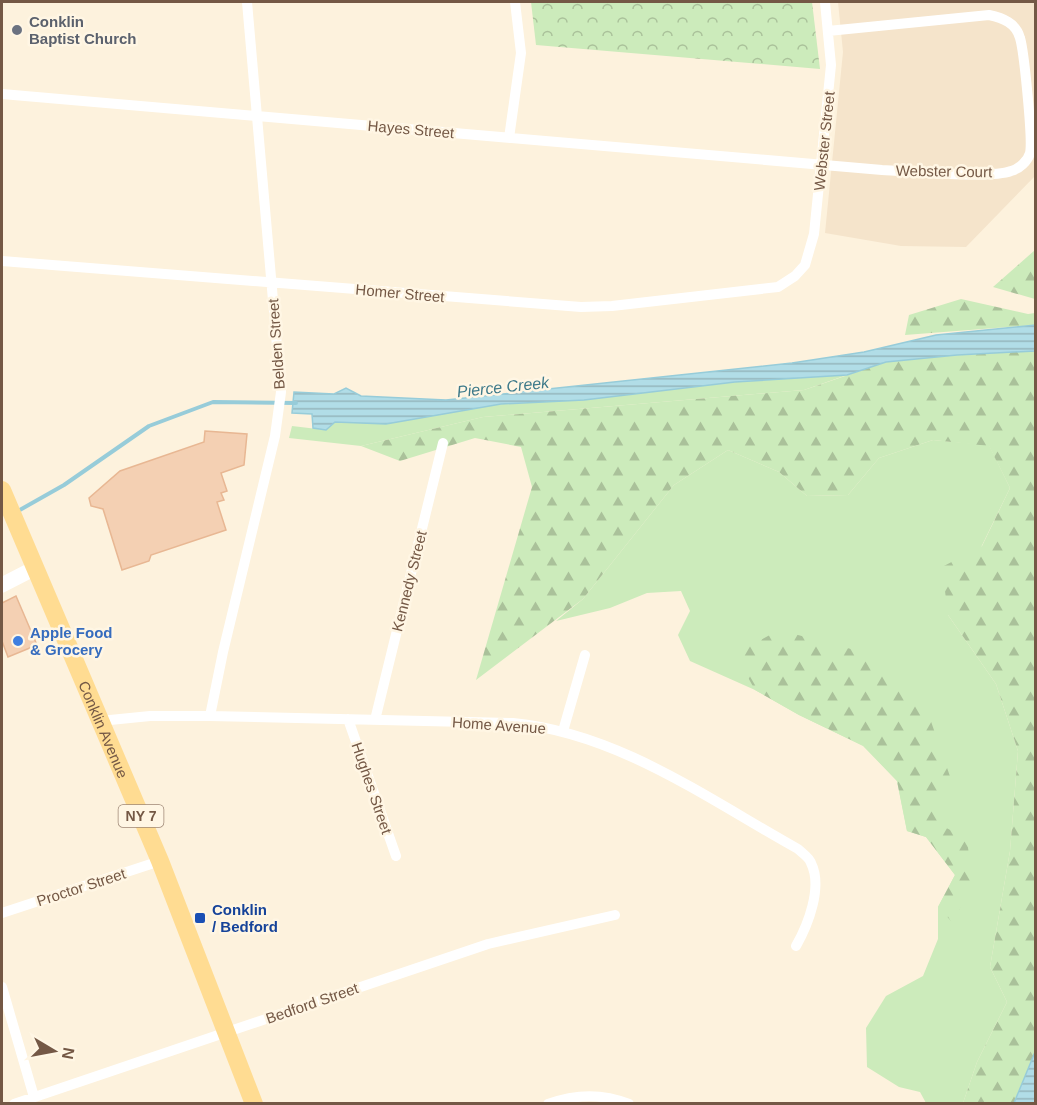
<svg xmlns="http://www.w3.org/2000/svg" width="1037" height="1105" viewBox="0 0 1037 1105" font-family="Arial,sans-serif">
	<style>
		.residential { fill: #f5e4cb }
		.green { fill: #ccebbb }
		.forest { fill: url(#forest-firs) }
		.park { fill: url(#park-crowns) }
		.water { fill: url(#water-rules); stroke: #97ccd9; stroke-width: 1.5 }
		.lines { fill: none; stroke-linecap: round; stroke-linejoin: round }
		.stream { stroke: #97ccd9; stroke-width: 4 }
		.building { fill: #f4d0b3; stroke: #e8b793; stroke-width: 1.5 }
		.street { stroke: #fff; stroke-width: 10 }
		.secondary { stroke: #fff; stroke-width: 15 }
		.primary { stroke: #ffdc92; stroke-width: 18 }
		.worship-dot { fill: #6b7280; stroke: #fff6e4; stroke-width: 2 }
		.shop-dot { fill: #3f7fe0; stroke: #fff6e4; stroke-width: 2 }
		.transit-dot { fill: #1a4fb4; stroke: #fff6e4; stroke-width: 2 }
		.labels { text-anchor: middle; dominant-baseline: central; stroke-width: 5; stroke-linejoin: round; paint-order: stroke }
		.shield { fill: #fff6e4; stroke: #9e8775; stroke-width: 1.5 }
		.shield-label { font-size: 14px; font-weight: bold; fill: #745845 }
		.worship-label { font-size: 15px; font-weight: bold; fill: #5b616d; stroke: #fff6e4; text-anchor: start }
		.street-label { font-size: 15px; fill: #745845; stroke: #fff6e4 }
		.shop-label { font-size: 15px; font-weight: bold; fill: #366cbe; stroke: #fff6e4; text-anchor: start }
		.transit-label { font-size: 15px; font-weight: bold; fill: #164399; stroke: #fff6e4; text-anchor: start }
		.water-label { font-size: 16px; font-style: italic; fill: #3d7989; stroke: #fff6e4 }
	</style>
	<defs>
		<pattern id="forest-firs" width="22" height="20" patternUnits="userSpaceOnUse" patternTransform="scale(1.5)"><rect width="22" height="20" fill="#ccebbb"/><path d="M5 1l3.5 6h-7zM16 11l3.5 6h-7z" fill="#aac19a"/></pattern>
		<pattern id="park-crowns" width="20" height="18" patternUnits="userSpaceOnUse" patternTransform="scale(1.5)"><rect width="20" height="18" fill="#ccebbb"/><path d="M2 6a3 3 0 1 1 6 0M12 15a3 3 0 1 1 6 0" fill="none" stroke="#aac19a"/></pattern>
		<pattern id="water-rules" width="6" height="5" patternUnits="userSpaceOnUse" patternTransform="scale(1.5)"><rect width="6" height="5" fill="#b1dde7"/><path d="M0 2.5h6" fill="none" stroke="#95b6bd"/></pattern>
	</defs>
	<rect width="100%" height="100%" fill="#fdf2dd"/>
	<path class="residential" d="M 838,2 L 1035,2 L 1035,176 L 966,247 L 901,246 L 825,233 L 843,52 Z"/>
	<path class="green" d="M 847,375 L 804,390 L 483,417 L 361,446 L 289,438 L 292,426 L 326,430 L 335,422 L 501,404 L 584,400 L 735,382 Z
		M 933,440 L 989,445 L 1010,488 L 948,615 L 996,684 L 1018,751 L 1010,851 L 990,967 L 1007,1002 L 977,1062 L 963,1103 L 926,1103 L 920,1092 L 899,1087 L 867,1067 L 866,1028 L 886,996 L 923,976 L 938,939 L 938,907 L 955,875 L 926,837 L 907,831 L 897,781 L 863,746 L 799,715 L 755,690 L 690,661 L 678,635 L 690,611 L 681,591 L 647,593 L 610,608 L 556,621 L 583,599 L 674,485 L 728,450 L 779,472 L 807,496 L 848,495 L 879,458 Z"/>
	<path class="forest" d="M 1035,250 L 1035,299 L 993,287 Z
		M 961,299 L 1028,314 L 1035,313 L 1035,325 L 905,335 L 909,315 Z
		M 1035,351 L 1036,1052 L 1014,1103 L 963,1103 L 977,1062 L 1007,1002 L 990,967 L 1010,851 L 1018,751 L 996,684 L 948,615 L 942,567 L 982,546 L 1010,488 L 989,446 L 933,440 L 879,458 L 848,495 L 807,496 L 779,472 L 728,450 L 674,485 L 583,599 L 476,680 L 532,487 L 521,447 L 475,438 L 400,461 L 361,446 L 483,417 L 804,390 L 886,362 L 957,355 Z
		M 779,630 L 851,649 L 897,674 L 926,707 L 954,788 L 934,807 L 938,824 L 967,838 L 972,883 L 953,923 L 938,907 L 955,875 L 926,837 L 907,831 L 897,781 L 864,746 L 799,715 L 755,690 L 735,654 Z"/>
	<path class="park" d="M 531,2 L 812,2 L 820,69 L 536,45 Z"/>
	<path class="water" d="M 1035,325 L 1035,351 L 957,355 L 886,362 L 847,375 L 735,382 L 584,400 L 501,404 L 386,424 L 335,422 L 326,430 L 313,428 L 312,414 L 292,413 L 294,392 L 334,394 L 346,388 L 361,396 L 446,400 L 792,363 L 864,352 L 936,335 Z
		M 1035,1052 L 1035,1103 L 1014,1103 Z"/>
	<g class="lines">
		<path class="stream" d="M 18,511 L 64,485 L 149,426 L 213,402 L 296,403"/>
	</g>
	<path class="building" d="M 205,431 L 247,434 L 244,465 L 221,473 L 227,491 L 221,493 L 224,500 L 217,502 L 226,530 L 151,555 L 149,561 L 122,570 L 103,509 L 91,506 L 89,498 L 120,471 L 204,442 Z
		M 16,596 L 37,645 L 8,657 L 2,641 L 2,603 Z"/>
	<g class="lines">
		<path class="street" d="M 2,94 L 882,170 C 909,171 990,179 1011,171 C 1019,169 1028,161 1030,153 C 1033,140 1024,51 1020,38 C 1016,23 1003,18 989,15 L 828,31
			M 509,138 L 521,53 L 515,2
			M 2,261 L 581,307 L 612,306 L 778,287 L 795,276 L 805,265 L 814,234 L 831,65 L 825,2
			M 210,716 L 223,652 L 275,436 L 281,392 L 247,2
			M 348,719 L 396,856
			M 375,720 L 443,443
			M 100,721 L 150,716 L 210,716 L 513,723 C 618,733 708,799 798,849 C 802,853 809,857 811,863 C 823,887 808,925 796,946
			M 563,731 L 585,655
			M 2,913 L 160,861
			M 2,987 L 34,1097
			M 14,1104 L 488,944 L 615,915
			M 548,1104 C 575,1094 602,1093 629,1104"/>
		<path class="secondary" d="M 2,585 L 35,568"/>
		<path class="primary" id="s1" d="M 2,490 L 160,861 L 254,1104"/>
	</g>
	<circle class="worship-dot" cx="17" cy="30" r="6"/>
	<circle class="shop-dot" cx="18" cy="641" r="6"/>
	<rect class="transit-dot" x="194" y="912" width="12" height="12" rx="3"/>
	<g class="labels">
		<rect class="shield" x="118.5" y="805" width="45" height="22" rx="4.5"/>
		<g class="shield-label">
			<text x="141" y="816">NY 7</text>
		</g>
		<g class="worship-label">
			<text x="29" y="21">Conklin<tspan x="29" dy="17">Baptist Church</tspan></text>
		</g>
		<g class="street-label">
			<text transform="translate(411 129) rotate(5)">Hayes Street</text>
			<text transform="translate(824 141) rotate(-84)">Webster Street</text>
			<text transform="translate(944 171) rotate(1)">Webster Court</text>
			<text transform="translate(400 293) rotate(5)">Homer Street</text>
			<text transform="translate(276 344) rotate(-94)">Belden Street</text>
			<text transform="translate(409 581) rotate(-76)">Kennedy Street</text>
			<text transform="translate(499 725) rotate(4)">Home Avenue</text>
			<text stroke="none"><textPath href="#s1" startOffset="260">Conklin Avenue</textPath></text>
			<text transform="translate(372 788) rotate(71)">Hughes Street</text>
			<text transform="translate(81 887) rotate(-18)">Proctor Street</text>
			<text transform="translate(312 1003) rotate(-19)">Bedford Street</text>
		</g>
		<g class="shop-label">
			<text x="30" y="632">Apple Food<tspan x="30" dy="17">&amp; Grocery</tspan></text>
		</g>
		<g class="transit-label">
			<text x="212" y="909">Conklin<tspan x="212" dy="17">/ Bedford</tspan></text>
		</g>
		<g class="water-label">
			<text transform="translate(503 387) rotate(-6)">Pierce Creek</text>
		</g>
	</g>
	<rect width="1037" height="1105" fill="none" stroke="#745845" stroke-width="6"/>
	<g transform="translate(54 1051) rotate(100)" stroke="#fff6e4" stroke-width="4.5" paint-order="stroke">
	<path d="M0-4.5L10 22L0 15L-10 22Z" fill="#745845"/>
	<text y="-9" font-size="16" font-weight="bold" text-anchor="middle" fill="#745845">N</text>
	</g>
</svg>
